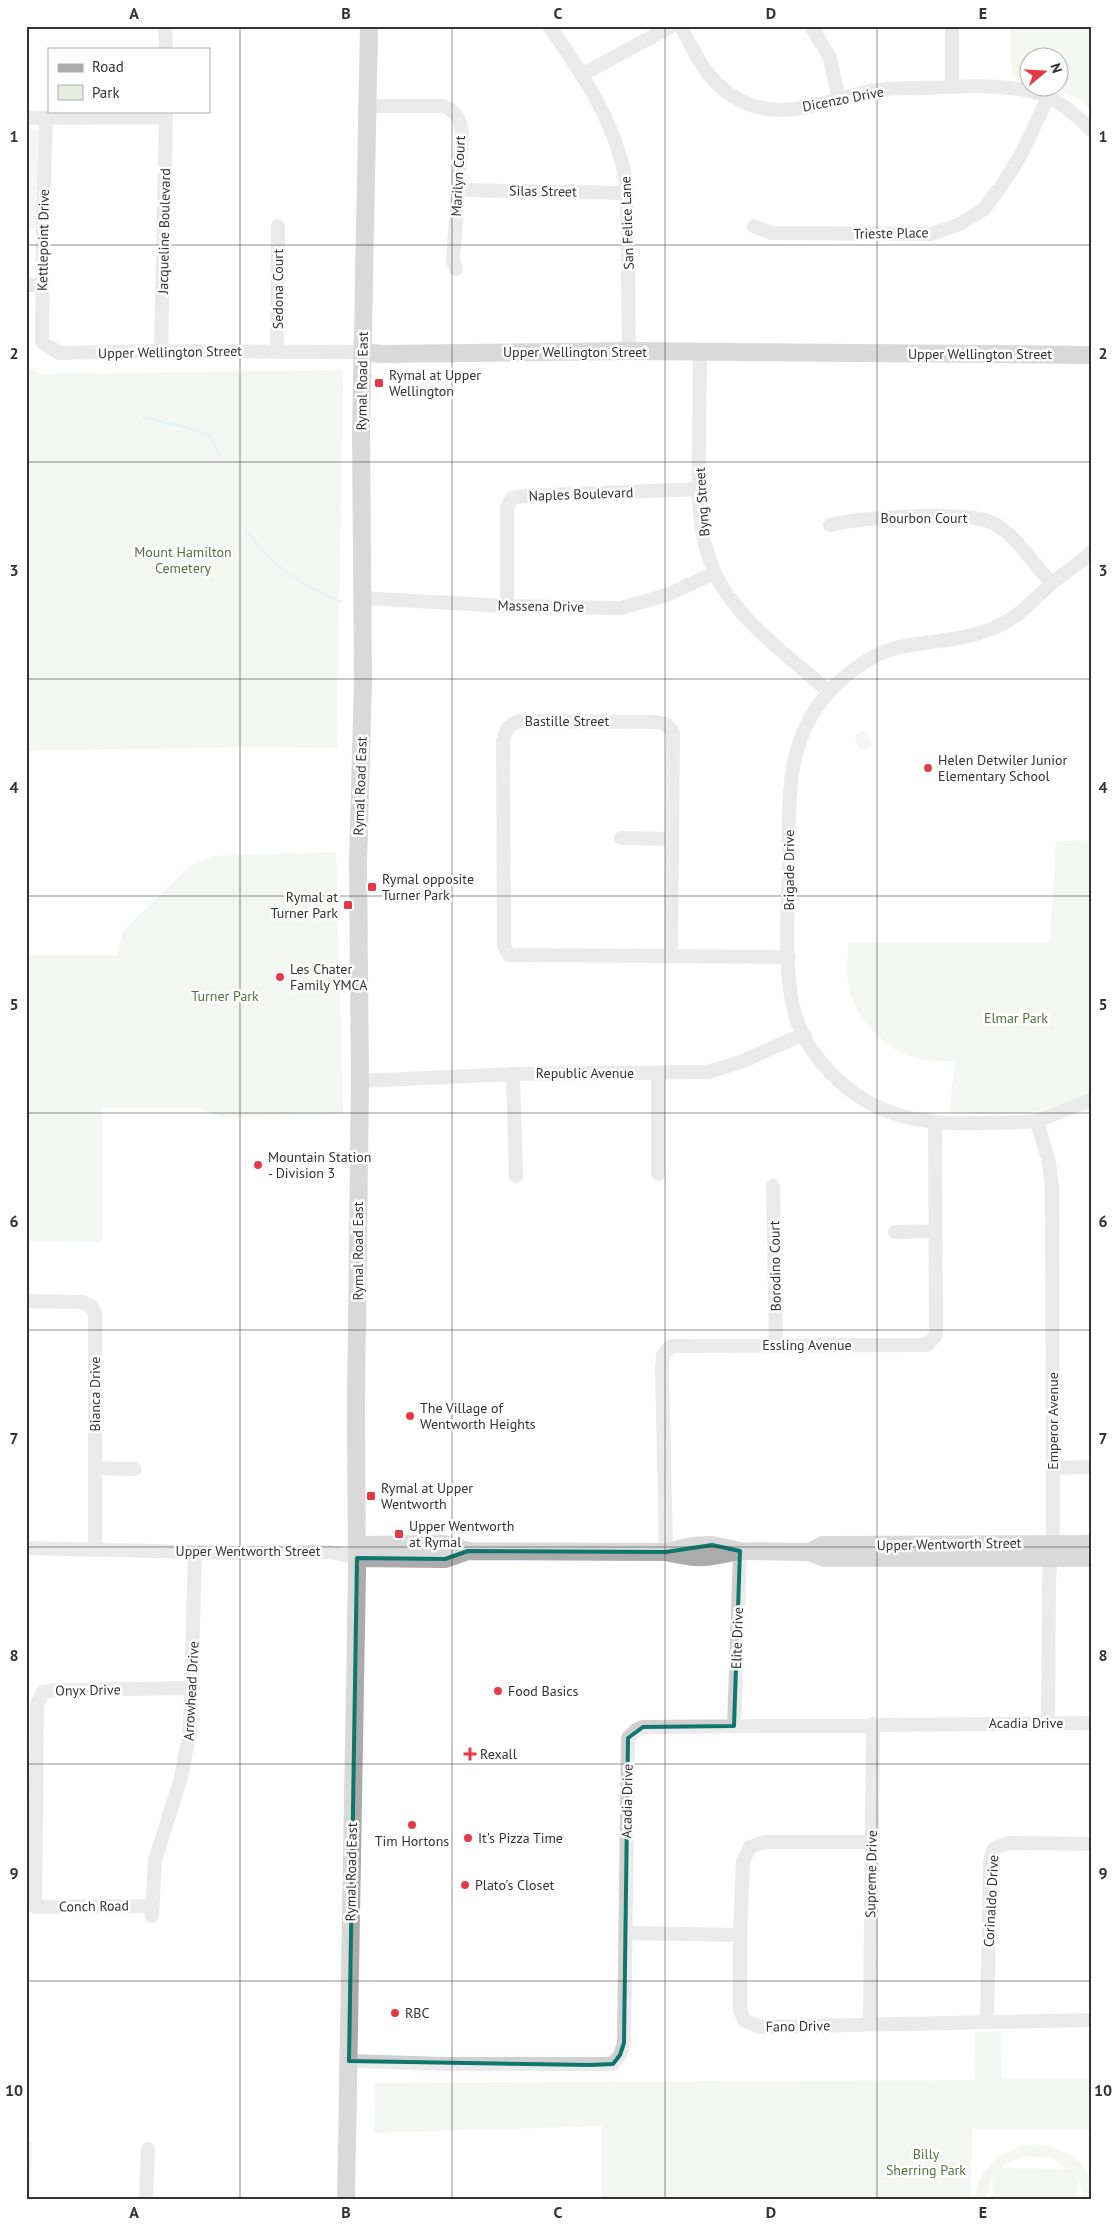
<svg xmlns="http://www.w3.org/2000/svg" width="1117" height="2226" viewBox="0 0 1117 2226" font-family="'PT Sans',sans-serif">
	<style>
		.green { fill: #e6ecdf; fill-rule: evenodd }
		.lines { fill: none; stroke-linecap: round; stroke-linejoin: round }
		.stream { stroke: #cfe2ee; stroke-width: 2.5 }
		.minor { stroke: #d0d0d0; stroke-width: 14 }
		.major { stroke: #ababab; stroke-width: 18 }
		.marked { fill: none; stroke: #0f766e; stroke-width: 4; stroke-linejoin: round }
		.grid { fill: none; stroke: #333; stroke-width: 1; stroke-opacity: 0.55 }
		.poi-dot { fill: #e63946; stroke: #fff; stroke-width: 2 }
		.labels { text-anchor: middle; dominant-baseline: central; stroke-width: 5; stroke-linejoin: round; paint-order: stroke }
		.street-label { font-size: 14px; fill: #333; stroke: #fff }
		.poi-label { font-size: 14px; fill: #333; stroke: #fff; text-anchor: start }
		.park-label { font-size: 14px; fill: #56703f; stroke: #fff }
		.neatline { fill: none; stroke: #333; stroke-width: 2 }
		.grid-label { font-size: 16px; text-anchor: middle; font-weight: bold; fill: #333 }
	</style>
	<rect width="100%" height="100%" fill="#fff"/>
	<path class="green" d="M 1010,26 L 1091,26 L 1091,110 L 1083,102 L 1057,88 L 1060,88 L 1060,58 L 1030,58 L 1029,79 L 1012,76 Z
		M 26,127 L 38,130 L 35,229 L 26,229 Z
		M 26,367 L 41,374 L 343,370 L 337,748 L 257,747 L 26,751 Z
		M 864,731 L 867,732 L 872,746 L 862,750 L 859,749 L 855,737 L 857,734 Z
		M 1091,840 L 1091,1092 C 1078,1097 1064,1104 1051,1108 C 1019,1118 982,1113 949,1112 L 955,1062 C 945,1061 934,1061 924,1060 C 888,1053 858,1024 849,989 C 846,975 848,957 848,942 L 1050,942 L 1056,841 Z
		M 336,852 L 343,1114 L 222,1117 L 200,1108 L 102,1108 L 102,1242 L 26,1241 L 26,955 L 118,955 L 122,932 L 190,866 L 213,856 Z
		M 974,2032 L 1001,2032 L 1002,2079 L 1091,2079 L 1091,2130 L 972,2129 L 971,2200 L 601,2200 L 602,2126 L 374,2133 L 375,2083 L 975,2080 Z
		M 26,2142 L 32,2142 L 31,2193 L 26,2193 Z
		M 1036,2144 C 1056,2146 1085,2157 1090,2180 C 1092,2186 1091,2193 1091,2200 L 1085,2200 L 1078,2179 L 1077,2195 L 1080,2195 L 1080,2200 L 991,2200 L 991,2194 L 993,2194 L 992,2178 L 985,2200 L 975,2200 C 976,2167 1006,2146 1036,2144 ZM 1028,2156 L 1051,2158 L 1069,2169 L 1001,2168 L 1008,2162 Z"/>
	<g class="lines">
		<path class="stream" d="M 143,417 L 190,428 L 210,436 L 221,457
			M 246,529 C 271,568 300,583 341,602"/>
		<path class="minor" d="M 165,26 L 166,49
			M 549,26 C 583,74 622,132 627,193 L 629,351
			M 681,26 C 696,57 710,86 742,101 C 784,123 833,98 876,90 C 892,88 908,88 925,88 C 960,86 1017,83 1049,97 C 1064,104 1079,118 1091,130
			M 811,26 L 830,58 L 839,99
			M 952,26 L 952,86
			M 581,75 L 672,26
			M 369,106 L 443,106 C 457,111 460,119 462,133 L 453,261 L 456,269
			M 26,118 L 166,117
			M 46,118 L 43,210 L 42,342 L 59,353 L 161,351 L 362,352
			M 458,190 L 627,193
			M 754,226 L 771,233 L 931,234 L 960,224 L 984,209 L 1004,182 L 1022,153 L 1048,97
			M 26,285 L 42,285
			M 161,351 L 166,111
			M 277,351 L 278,226
			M 700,353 C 700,384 699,414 699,445 C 698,498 696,554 730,598 C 756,634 796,662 829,692
			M 830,525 C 859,517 968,510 993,523 C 1018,536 1033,565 1052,583
			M 1091,552 C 1079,564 1064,573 1051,584 C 1033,600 1017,619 994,628 C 965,640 934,641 904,646 C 876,651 849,671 830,691 C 784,740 789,802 789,864 C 788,912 783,964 794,1011 C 800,1033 813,1054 828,1070 C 884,1131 948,1124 1024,1122 L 1037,1121 L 1091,1100
			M 362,598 L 507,606 L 621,608 L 667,595 L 714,573
			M 507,606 L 507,508 L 512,498 L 526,496 L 699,489
			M 621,838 L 672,839
			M 671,955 L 673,732 L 666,724 L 656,722 L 520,721 C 509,723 505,730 503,741 L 504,934 L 504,946 L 509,955 L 789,957
			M 513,1074 L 516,1176
			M 360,1081 L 513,1074 L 708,1072 L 741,1062 L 804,1034
			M 1037,1121 L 1049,1162 L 1052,1187 L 1053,1528 L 1049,1581 L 1048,1722
			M 658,1174 L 658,1073
			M 773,1186 L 776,1345
			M 895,1232 L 935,1231
			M 26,1301 L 83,1302 L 91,1306 L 95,1313 L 95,1549
			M 95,1468 L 135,1469
			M 1053,1468 L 1091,1467
			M 26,1548 L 239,1553 L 330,1552 L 357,1558
			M 666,1552 L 662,1367 L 663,1355 L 671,1346 L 927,1345 L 936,1335 L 935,1123
			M 734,1726 L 740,1551
			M 872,1842 L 764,1842 L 750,1847 L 743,1861 L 740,1935 L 740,2011 L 745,2021 L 760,2027 L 1091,2020
			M 153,1906 L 35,1907 L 37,1704 L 43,1692 L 55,1690 L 193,1688
			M 152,1916 L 155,1860 L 181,1778 L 190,1730 L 195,1552
			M 625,1933 L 740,1935
			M 987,2022 L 990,1862 L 994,1848 L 1008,1843 L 1091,1844
			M 870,2024 L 873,1724
			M 349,2061 L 445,2064 L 613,2064 L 620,2055 L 624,2043 L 628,1738 L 636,1730 L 643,1727 L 1091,1723
			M 146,2200 L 148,2149"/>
		<path class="major" d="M 362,352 L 382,354 L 629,351 L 1091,355
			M 357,1545 L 443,1544 L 468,1551 L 666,1552 C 696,1559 703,1559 734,1552
			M 666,1552 L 692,1546 L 712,1545 L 740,1551 L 809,1552 L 825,1558 L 1091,1558
			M 809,1552 L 823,1545 L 1091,1544
			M 357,1558 L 445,1559 L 468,1551
			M 346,2200 L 357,1572 L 356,1405 L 360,1081 L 358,863 L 363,682 L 361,432 L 369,26"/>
	</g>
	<path d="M0 0H1117V2226H0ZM 712,1545 L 740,1551 L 734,1726 L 643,1727 L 628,1738 L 624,2043 L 620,2055 L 613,2064 L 591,2065 L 349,2061 L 357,1558 L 445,1559 L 468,1551 L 666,1552 Z" fill="#fff" fill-opacity=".55" fill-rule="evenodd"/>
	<path class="marked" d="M 712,1545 L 740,1551 L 734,1726 L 643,1727 L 628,1738 L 624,2043 L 620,2055 L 613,2064 L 591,2065 L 349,2061 L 357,1558 L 445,1559 L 468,1551 L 666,1552 Z"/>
	<path class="grid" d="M 240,26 L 240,2200M 452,26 L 452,2200M 665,26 L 665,2200M 877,26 L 877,2200M 26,245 L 1091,245M 26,462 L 1091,462M 26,679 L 1091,679M 26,896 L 1091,896M 26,1113 L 1091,1113M 26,1330 L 1091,1330M 26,1547 L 1091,1547M 26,1764 L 1091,1764M 26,1981 L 1091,1981"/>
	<g class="poi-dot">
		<rect x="374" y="378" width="10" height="10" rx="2.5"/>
		<circle cx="928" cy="768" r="5"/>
		<rect x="367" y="882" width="10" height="10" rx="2.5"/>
		<rect x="343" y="900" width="10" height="10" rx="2.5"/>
		<circle cx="280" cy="977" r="5"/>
		<circle cx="258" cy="1165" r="5"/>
		<circle cx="410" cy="1416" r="5"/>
		<rect x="366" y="1491" width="10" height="10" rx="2.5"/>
		<rect x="394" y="1529" width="10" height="10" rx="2.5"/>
		<circle cx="498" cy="1691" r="5"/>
		<path d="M467.5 1746.5h5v5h5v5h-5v5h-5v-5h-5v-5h5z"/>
		<circle cx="412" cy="1825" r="5"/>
		<circle cx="468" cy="1838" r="5"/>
		<circle cx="465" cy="1885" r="5"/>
		<circle cx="395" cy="2013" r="5"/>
	</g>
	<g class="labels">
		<g class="street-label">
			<text transform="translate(843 99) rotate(-11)">Dicenzo Drive</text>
			<text transform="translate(458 176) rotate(-87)">Marilyn Court</text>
			<text transform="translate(543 191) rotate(1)">Silas Street</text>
			<text transform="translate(627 223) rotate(-92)">San Felice Lane</text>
			<text transform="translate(164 231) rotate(-89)">Jacqueline Boulevard</text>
			<text transform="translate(891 233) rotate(-1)">Trieste Place</text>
			<text transform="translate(43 240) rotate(-89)">Kettlepoint Drive</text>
			<text transform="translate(278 289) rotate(-90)">Sedona Court</text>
			<text transform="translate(170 352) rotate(-1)">Upper Wellington Street</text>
			<text x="575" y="352">Upper Wellington Street</text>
			<text x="980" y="354">Upper Wellington Street</text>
			<text transform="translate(362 381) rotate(-89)">Rymal Road East</text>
			<text transform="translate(581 494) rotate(-2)">Naples Boulevard</text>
			<text transform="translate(702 502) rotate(-94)">Byng Street</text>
			<text x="924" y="518">Bourbon Court</text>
			<text transform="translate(541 606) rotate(1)">Massena Drive</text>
			<text x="567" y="721">Bastille Street</text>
			<text transform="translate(360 786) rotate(-88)">Rymal Road East</text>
			<text transform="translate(789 870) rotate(-90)">Brigade Drive</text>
			<text x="585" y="1073">Republic Avenue</text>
			<text transform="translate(358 1251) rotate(-90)">Rymal Road East</text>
			<text transform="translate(775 1266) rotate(-91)">Borodino Court</text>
			<text x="807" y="1345">Essling Avenue</text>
			<text transform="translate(95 1394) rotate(-90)">Bianca Drive</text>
			<text transform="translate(1053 1421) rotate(-90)">Emperor Avenue</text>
			<text transform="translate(949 1544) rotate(-1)">Upper Wentworth Street</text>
			<text x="248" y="1551">Upper Wentworth Street</text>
			<text transform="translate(737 1638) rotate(-88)">Elite Drive</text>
			<text transform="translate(88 1690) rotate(-1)">Onyx Drive</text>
			<text transform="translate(191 1691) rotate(-87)">Arrowhead Drive</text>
			<text x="1026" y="1723">Acadia Drive</text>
			<text transform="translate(627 1801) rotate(-89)">Acadia Drive</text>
			<text transform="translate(351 1872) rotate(-89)">Rymal Road East</text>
			<text transform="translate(871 1874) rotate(-89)">Supreme Drive</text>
			<text transform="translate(991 1901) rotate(-87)">Corinaldo Drive</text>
			<text transform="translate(94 1906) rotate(-1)">Conch Road</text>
			<text transform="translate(798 2026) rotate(-1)">Fano Drive</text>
		</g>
		<g class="poi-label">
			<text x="389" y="375">Rymal at Upper<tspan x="389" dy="16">Wellington</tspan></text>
			<text x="938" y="760">Helen Detwiler Junior<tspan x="938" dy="16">Elementary School</tspan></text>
			<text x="382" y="879">Rymal opposite<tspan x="382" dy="16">Turner Park</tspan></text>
			<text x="338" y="897" text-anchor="end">Rymal at<tspan x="338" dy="16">Turner Park</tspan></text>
			<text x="290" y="969">Les Chater<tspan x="290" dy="16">Family YMCA</tspan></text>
			<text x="268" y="1157">Mountain Station<tspan x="268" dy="16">- Division 3</tspan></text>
			<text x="420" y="1408">The Village of<tspan x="420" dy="16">Wentworth Heights</tspan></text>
			<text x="381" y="1488">Rymal at Upper<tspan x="381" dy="16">Wentworth</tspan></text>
			<text x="409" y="1526">Upper Wentworth<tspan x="409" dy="16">at Rymal</tspan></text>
			<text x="508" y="1691">Food Basics</text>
			<text x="480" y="1754">Rexall</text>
			<text x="478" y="1838">It's Pizza Time</text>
			<text x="412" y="1841" text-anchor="middle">Tim Hortons</text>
			<text x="475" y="1885">Plato's Closet</text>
			<text x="405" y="2013">RBC</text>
		</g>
		<g class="park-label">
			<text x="183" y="552">Mount Hamilton<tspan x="183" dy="16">Cemetery</tspan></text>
			<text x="225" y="996">Turner Park</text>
			<text x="1016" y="1018">Elmar Park</text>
			<text x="926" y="2154">Billy<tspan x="926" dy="16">Sherring Park</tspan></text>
		</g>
	</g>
	<rect width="1117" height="2226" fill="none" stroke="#ffffff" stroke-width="55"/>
	<rect x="48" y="48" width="162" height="65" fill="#ffffff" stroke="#adadad"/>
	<rect x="58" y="64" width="25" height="8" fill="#ababab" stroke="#adadad"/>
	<text x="92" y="72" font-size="15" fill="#333333">Road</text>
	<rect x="58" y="85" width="25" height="15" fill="#e6ecdf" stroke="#adadad"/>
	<text x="92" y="98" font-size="15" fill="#333333">Park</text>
	<g transform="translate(1044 72) rotate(72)"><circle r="24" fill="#ffffff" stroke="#adadad"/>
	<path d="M0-4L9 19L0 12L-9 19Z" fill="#e63946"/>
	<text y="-8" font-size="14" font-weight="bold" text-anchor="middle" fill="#333333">N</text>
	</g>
	<rect x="28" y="28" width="1062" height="2170" class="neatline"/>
	<g class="grid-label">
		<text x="134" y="19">A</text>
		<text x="346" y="19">B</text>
		<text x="558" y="19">C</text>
		<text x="771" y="19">D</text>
		<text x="983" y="19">E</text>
		<text x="14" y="142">1</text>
		<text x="1103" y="142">1</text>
		<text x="14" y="359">2</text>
		<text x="1103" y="359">2</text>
		<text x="14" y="576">3</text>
		<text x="1103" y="576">3</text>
		<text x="14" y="793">4</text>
		<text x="1103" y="793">4</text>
		<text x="14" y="1010">5</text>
		<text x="1103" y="1010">5</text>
		<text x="14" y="1227">6</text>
		<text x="1103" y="1227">6</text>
		<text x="14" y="1444">7</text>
		<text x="1103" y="1444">7</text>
		<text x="14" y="1661">8</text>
		<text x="1103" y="1661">8</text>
		<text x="14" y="1879">9</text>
		<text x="1103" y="1879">9</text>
		<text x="14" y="2096">10</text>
		<text x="1103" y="2096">10</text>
		<text x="134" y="2218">A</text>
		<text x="346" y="2218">B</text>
		<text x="558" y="2218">C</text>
		<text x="771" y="2218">D</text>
		<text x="983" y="2218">E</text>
	</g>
</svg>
